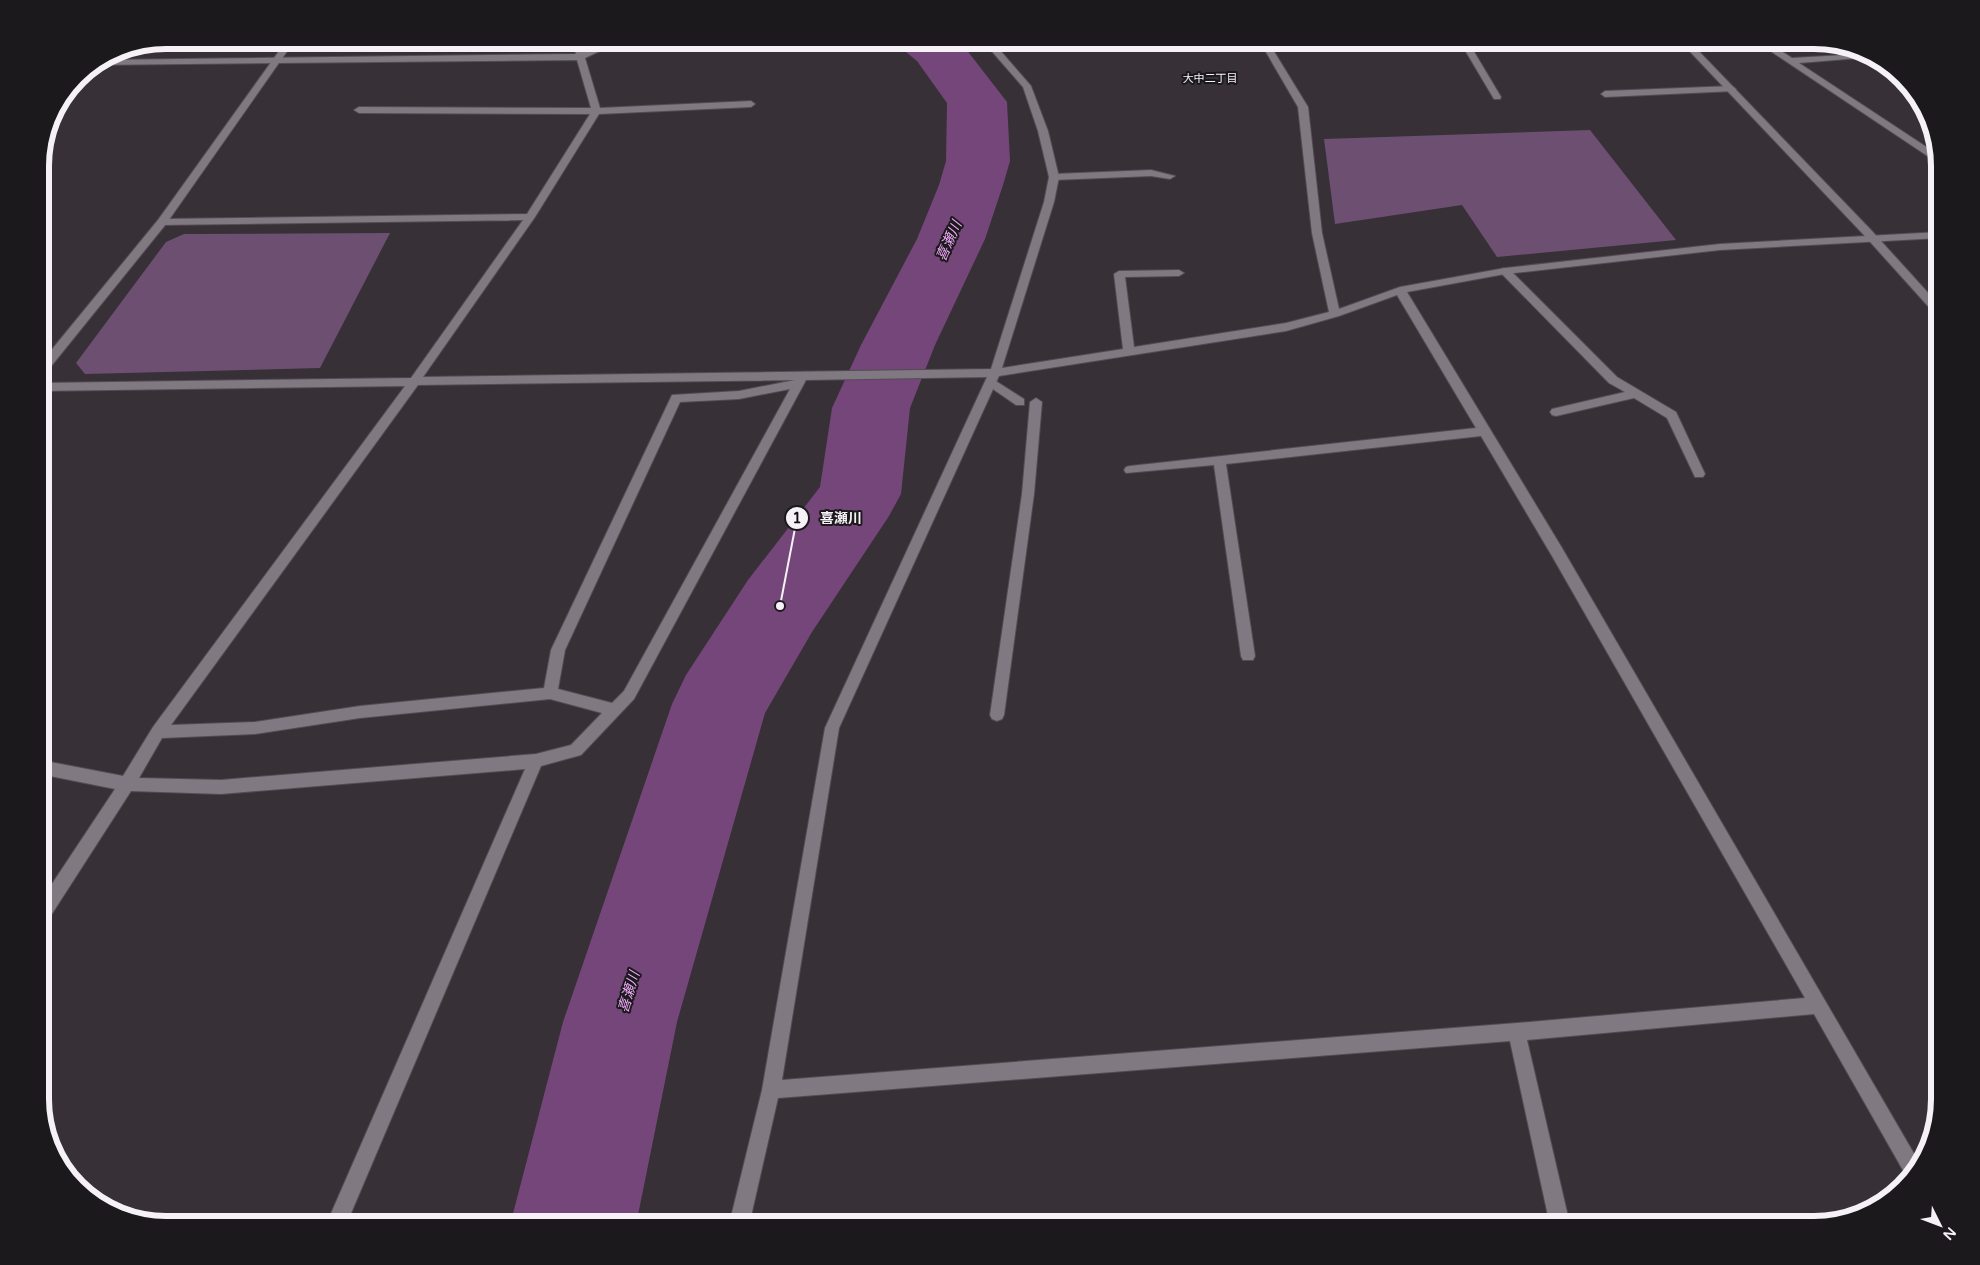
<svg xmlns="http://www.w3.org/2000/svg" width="1980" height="1265" viewBox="0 0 1980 1265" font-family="'Varela Round','Noto Sans JP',sans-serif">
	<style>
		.green { fill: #6d4f71 }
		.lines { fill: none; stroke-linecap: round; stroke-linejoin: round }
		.river { fill: #75467a; fill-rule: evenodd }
		.service-casing { stroke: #524c53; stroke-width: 2 }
		.minor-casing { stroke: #524c53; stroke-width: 2 }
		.tertiary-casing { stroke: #524c53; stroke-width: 2 }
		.service { fill: #817981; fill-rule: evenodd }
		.minor { fill: #817981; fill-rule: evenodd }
		.tertiary { fill: #817981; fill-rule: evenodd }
		.labels { text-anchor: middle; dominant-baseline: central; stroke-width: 4; stroke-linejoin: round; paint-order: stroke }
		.far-neighbourhood-label { font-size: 11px; fill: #f5f1f6; stroke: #1c191d }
		.water-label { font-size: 14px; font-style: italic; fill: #efaaf8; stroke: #1c191d }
		.rim { fill: none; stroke: #f5f1f6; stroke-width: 6 }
		.leader { fill: none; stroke: #f5f1f6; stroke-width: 2 }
		.callout-dot { fill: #f5f1f6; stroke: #1c191d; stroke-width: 2 }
		.mark-label { font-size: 15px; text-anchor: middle; font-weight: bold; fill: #111 }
		.callout-label { font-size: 14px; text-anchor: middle; font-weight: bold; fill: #f5f1f6; stroke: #1c191d; stroke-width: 4; stroke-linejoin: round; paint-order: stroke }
	</style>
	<rect width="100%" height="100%" fill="#373037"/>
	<path class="green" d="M 1590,130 L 1676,240 L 1497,257 L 1462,205 L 1335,224 L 1324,139 Z
		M 390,233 L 320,368 L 85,374 L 76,363 L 166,242 L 184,234 Z"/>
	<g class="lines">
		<path class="river" d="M 898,40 L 959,40 L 1007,102 L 1010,161 L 1003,185 L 985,239 L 935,345 L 910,408 L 901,494 L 889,516 L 812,632 L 765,713 L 677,1022 L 636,1225 L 510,1225 L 563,1022 L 672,704 L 686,675 L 748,580 L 820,487 L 832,408 L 861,345 L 917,239 L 939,185 L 946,161 L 947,103 L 917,61 L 906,52 Z"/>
		<defs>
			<path id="service" d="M 1151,170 L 1175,176 L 1170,179 L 1151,176 L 1054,180 L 1049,177 L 1054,174 Z
				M 1505,268 L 1509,269 L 1617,377 L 1676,412 L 1705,474 L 1703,477 L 1695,477 L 1667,418 L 1634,398 L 1556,416 L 1552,415 L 1550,412 L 1552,409 L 1625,392 L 1609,383 L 1501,273 L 1501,269 Z
				M 991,378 L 1024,399 L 1024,405 L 1016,405 L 987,385 L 987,379 Z
				M 1036,398 L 1042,402 L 1034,494 L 1004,715 L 1002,719 L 997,721 L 992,719 L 990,715 L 1022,494 L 1030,402 Z"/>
			<path id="minor" d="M 572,40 L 580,40 L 584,52 L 612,40 L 623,40 L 585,58 L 600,108 L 751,101 L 755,104 L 751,107 L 599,114 L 535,217 L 423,377 L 991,369 L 1044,202 L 1049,177 L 1038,131 L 1023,87 L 982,40 L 991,40 L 1031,86 L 1048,131 L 1059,177 L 1054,202 L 1002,368 L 1123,349 L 1114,274 L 1119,271 L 1179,270 L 1184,273 L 1179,276 L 1125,277 L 1134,347 L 1286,323 L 1329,312 L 1312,233 L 1298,107 L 1259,40 L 1267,40 L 1308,107 L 1322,233 L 1339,309 L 1400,287 L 1505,268 L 1720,244 L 1940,232 L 1940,238 L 1720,250 L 1505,274 L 1407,292 L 1562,548 L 1920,1164 L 1919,1169 L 1908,1179 L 1814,1014 L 1527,1040 L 1570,1225 L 1550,1225 L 1510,1041 L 778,1098 L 749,1225 L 729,1225 L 762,1090 L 825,728 L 987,377 L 806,380 L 634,699 L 581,755 L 541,766 L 346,1225 L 326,1225 L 525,769 L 221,794 L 131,791 L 46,923 L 40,925 L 40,902 L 115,789 L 40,774 L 40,760 L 123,776 L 153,727 L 405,386 L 40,391 L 40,383 L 411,378 L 523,220 L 162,225 L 157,222 L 162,219 L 527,214 L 590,114 L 359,113 L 354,110 L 359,107 L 591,108 L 577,60 L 94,65 L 101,60 L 576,54 ZM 1397,295 L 1476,428 L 1130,466 L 1126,467 L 1124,470 L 1126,473 L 1214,465 L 1241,656 L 1243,660 L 1253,660 L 1255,656 L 1226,464 L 1481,436 L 1552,556 L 1805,998 L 1517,1023 L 782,1080 L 839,728 L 999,376 L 1286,331 L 1339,316 ZM 795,380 L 739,391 L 672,395 L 551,650 L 544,688 L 360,706 L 255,722 L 171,725 L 418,385 ZM 790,389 L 624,691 L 612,703 L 558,689 L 565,650 L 680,402 L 739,399 ZM 550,699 L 602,713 L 571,745 L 536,754 L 221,780 L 139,778 L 162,738 L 255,734 L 360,718 Z
				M 1459,40 L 1467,40 L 1501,97 L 1500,99 L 1494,99 Z
				M 1754,40 L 1764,40 L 1792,58 L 1861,54 L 1872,57 L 1799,63 L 1937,154 L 1939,162 L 1935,161 Z
				M 1732,86 L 1736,89 L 1735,91 L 1605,97 L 1601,94 L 1605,91 Z"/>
			<path id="tertiary" d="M 287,40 L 295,40 L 166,224 L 44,375 L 40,376 L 40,364 L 158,220 Z
				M 1679,40 L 1688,40 L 1871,230 L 1940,306 L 1940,317 L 1936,315 L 1863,234 Z"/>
		</defs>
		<use href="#service" class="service-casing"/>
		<use href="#minor" class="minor-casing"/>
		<use href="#tertiary" class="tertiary-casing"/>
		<use href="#service" class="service"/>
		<use href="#minor" class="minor"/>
		<use href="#tertiary" class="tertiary"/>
	</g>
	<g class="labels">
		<g class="far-neighbourhood-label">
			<text x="1210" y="78">大中二丁目</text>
		</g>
		<g class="water-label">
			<text transform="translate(949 241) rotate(-66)">喜瀬川</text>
			<text transform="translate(629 992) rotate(-73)">喜瀬川</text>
		</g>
	</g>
	<path d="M0 0H1980V1265H0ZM166 49H1814A117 117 0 0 1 1931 166V1099A117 117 0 0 1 1814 1216H166A117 117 0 0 1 49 1099V166A117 117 0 0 1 166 49Z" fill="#1c191d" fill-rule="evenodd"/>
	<path class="rim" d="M166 49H1814A117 117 0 0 1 1931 166V1099A117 117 0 0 1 1814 1216H166A117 117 0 0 1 49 1099V166A117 117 0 0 1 166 49Z"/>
	<path class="leader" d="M780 606L797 518"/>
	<g class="callout-dot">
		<circle cx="780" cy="606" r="5"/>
		<circle cx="797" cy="518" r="12"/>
	</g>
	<g class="mark-label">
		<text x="797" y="523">1</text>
	</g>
	<g class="callout-label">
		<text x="841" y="523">喜瀬川</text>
	</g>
	<g transform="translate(1940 1225) rotate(132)" stroke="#1c191d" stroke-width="4" paint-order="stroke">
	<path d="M0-4L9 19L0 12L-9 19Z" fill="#f5f1f6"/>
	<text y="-8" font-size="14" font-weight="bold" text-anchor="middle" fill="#f5f1f6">N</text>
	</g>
</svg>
